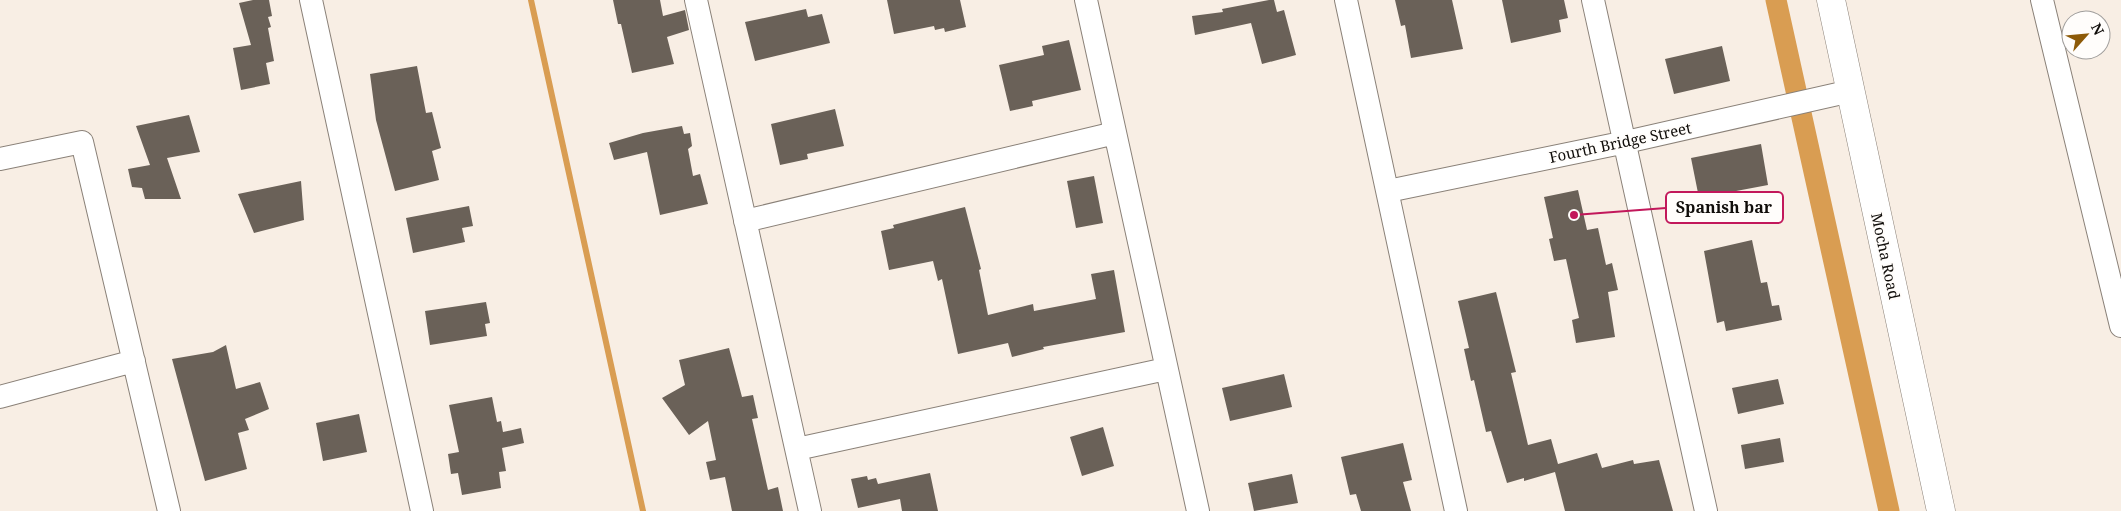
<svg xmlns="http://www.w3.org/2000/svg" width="2121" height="511" viewBox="0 0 2121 511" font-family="'Noto Serif',serif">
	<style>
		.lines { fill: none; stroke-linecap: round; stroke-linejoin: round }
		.stream { stroke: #d99d52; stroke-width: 6 }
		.canal { stroke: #d99d52; stroke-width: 21 }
		.building { fill: #6a6158 }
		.street-casing { stroke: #8a8178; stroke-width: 24 }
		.secondary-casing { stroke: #8a8178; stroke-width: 29 }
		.street { stroke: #fff; stroke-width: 22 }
		.secondary { stroke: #fff; stroke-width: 28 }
		.labels { text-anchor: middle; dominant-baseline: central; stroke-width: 4; stroke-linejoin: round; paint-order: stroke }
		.street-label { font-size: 15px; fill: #100d0a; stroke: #fffdfb }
		.leader { fill: none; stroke: #c2185b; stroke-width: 2 }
		.callout-dot { fill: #c2185b; stroke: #fffdfb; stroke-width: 2 }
		.callout { fill: #fffdfb; stroke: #c2185b; stroke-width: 2 }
		.callout-label { font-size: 16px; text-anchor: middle; font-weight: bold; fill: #100d0a }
	</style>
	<rect width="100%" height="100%" fill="#f8eee4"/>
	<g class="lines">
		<path class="stream" d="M 531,0 L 643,511"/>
		<path class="canal" d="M 1776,0 L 1889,511"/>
	</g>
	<path class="building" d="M 253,0 L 269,0 L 272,16 L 268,17 L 271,27 L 268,28 L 274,61 L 266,63 L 270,84 L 241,90 L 233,48 L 251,45 L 239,3 Z
		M 613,0 L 660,0 L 663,16 L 685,10 L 689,30 L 667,37 L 674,64 L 632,73 L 621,24 L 618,24 Z
		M 887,0 L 960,0 L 966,27 L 945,32 L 944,28 L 935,30 L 934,26 L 894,34 Z
		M 1269,0 L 1274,0 L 1277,12 L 1284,10 L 1296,55 L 1262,64 L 1251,23 L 1195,35 L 1192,16 L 1223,12 L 1222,9 Z
		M 1395,0 L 1452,0 L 1463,49 L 1411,58 L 1405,25 L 1401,26 Z
		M 1502,0 L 1564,0 L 1568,18 L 1559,20 L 1561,32 L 1511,43 Z
		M 806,9 L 808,17 L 822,14 L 830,43 L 755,61 L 745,22 Z
		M 1069,40 L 1081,90 L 1032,101 L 1033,106 L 1010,111 L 999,65 L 1044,55 L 1042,46 Z
		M 1722,46 L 1730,81 L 1674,94 L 1665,59 Z
		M 417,66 L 426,113 L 432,112 L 441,148 L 432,151 L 439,180 L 395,191 L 376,120 L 370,74 Z
		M 835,109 L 844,146 L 807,154 L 808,159 L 780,165 L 771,124 Z
		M 189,115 L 200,152 L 167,158 L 181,199 L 145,199 L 142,188 L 132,187 L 128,169 L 150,165 L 136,126 Z
		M 682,126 L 684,134 L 690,133 L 692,146 L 688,149 L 693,176 L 700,174 L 708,204 L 660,215 L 647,152 L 614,160 L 609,143 L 643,133 Z
		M 1761,144 L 1768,185 L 1699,198 L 1691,158 Z
		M 1094,176 L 1103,223 L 1076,228 L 1067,181 Z
		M 301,181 L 304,220 L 254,233 L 238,194 Z
		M 1578,190 L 1587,230 L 1598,228 L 1606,265 L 1612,263 L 1618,290 L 1608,292 L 1615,337 L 1576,343 L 1572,320 L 1579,318 L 1566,259 L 1554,261 L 1549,239 L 1553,238 L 1544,197 Z
		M 469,206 L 473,226 L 462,228 L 465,242 L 413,253 L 406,218 Z
		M 965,207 L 981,269 L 979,270 L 988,315 L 1033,304 L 1034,311 L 1096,299 L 1091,274 L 1114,270 L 1125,332 L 1043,347 L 1044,349 L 1012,357 L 1008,343 L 958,354 L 942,279 L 938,281 L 933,261 L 889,270 L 881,231 L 894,228 L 893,225 Z
		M 1752,240 L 1761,283 L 1767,282 L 1772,306 L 1779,305 L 1782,320 L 1726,331 L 1724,321 L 1717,323 L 1704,251 Z
		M 1496,292 L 1516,372 L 1511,373 L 1528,445 L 1551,439 L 1558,464 L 1597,453 L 1602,468 L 1633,460 L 1634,464 L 1659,460 L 1673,511 L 1565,511 L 1555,472 L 1524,481 L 1524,478 L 1507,483 L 1491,431 L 1486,432 L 1474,380 L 1471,381 L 1464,349 L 1469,348 L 1458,301 Z
		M 486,302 L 490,323 L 485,324 L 487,336 L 430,345 L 425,311 Z
		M 226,345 L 236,389 L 260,382 L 269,409 L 245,419 L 249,430 L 238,433 L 247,469 L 205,481 L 172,359 L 213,352 Z
		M 729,348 L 742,397 L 753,395 L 758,418 L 752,419 L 768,490 L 778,487 L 783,511 L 732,511 L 725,477 L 710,480 L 706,462 L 716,460 L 708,421 L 689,435 L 662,398 L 685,385 L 679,360 Z
		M 1284,374 L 1292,407 L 1230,421 L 1222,388 Z
		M 1778,379 L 1784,404 L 1738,414 L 1732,388 Z
		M 492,397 L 497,422 L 501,421 L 503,432 L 521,428 L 524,443 L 502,448 L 506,471 L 499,472 L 501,488 L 462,495 L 458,473 L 451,474 L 448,454 L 459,452 L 449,405 Z
		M 359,414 L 367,452 L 323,461 L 316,423 Z
		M 1103,427 L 1114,466 L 1082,476 L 1070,437 Z
		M 1780,438 L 1784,462 L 1745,469 L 1741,445 Z
		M 1403,443 L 1412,480 L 1403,482 L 1411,511 L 1361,511 L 1356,494 L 1350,495 L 1341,457 Z
		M 930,473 L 938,511 L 902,511 L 900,499 L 858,508 L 851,479 L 867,476 L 868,480 L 876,478 L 878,484 Z
		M 1292,474 L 1298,503 L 1254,511 L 1248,483 Z"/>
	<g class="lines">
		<defs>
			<path id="street" d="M 311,0 L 422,511
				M 696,0 L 810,511
				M 1086,0 L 1198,511
				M 1346,0 L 1456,511
				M 1593,0 L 1706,511
				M 2042,0 L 2121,326
				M 0,159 L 82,142 L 169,511
				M 1388,191 L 1626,142 L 1851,91
				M 745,221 L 1115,133
				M 0,397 L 134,361
				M 797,449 L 1166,369"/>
			<path id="secondary" d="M 1831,0 L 1941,511"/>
		</defs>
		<use href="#street" class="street-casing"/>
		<use href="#secondary" class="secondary-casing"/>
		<use href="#street" class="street"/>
		<use href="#secondary" class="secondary"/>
	</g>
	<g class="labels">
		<g class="street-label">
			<text transform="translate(1620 142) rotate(-12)">Fourth Bridge Street</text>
			<text transform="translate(1886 256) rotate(78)">Mocha Road</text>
		</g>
	</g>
	<path class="leader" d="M1574 215L1666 208"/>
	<circle class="callout-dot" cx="1574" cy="215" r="5"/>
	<rect class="callout" x="1666" y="192" width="117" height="31" rx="5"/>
	<g class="callout-label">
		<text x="1724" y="213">Spanish bar</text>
	</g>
	<g transform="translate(2086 35) rotate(63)"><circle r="24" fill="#fffdfb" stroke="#9f9d9b"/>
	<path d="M0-4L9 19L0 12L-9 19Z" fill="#8d5a08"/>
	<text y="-8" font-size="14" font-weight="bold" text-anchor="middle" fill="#100d0a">N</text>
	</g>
</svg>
